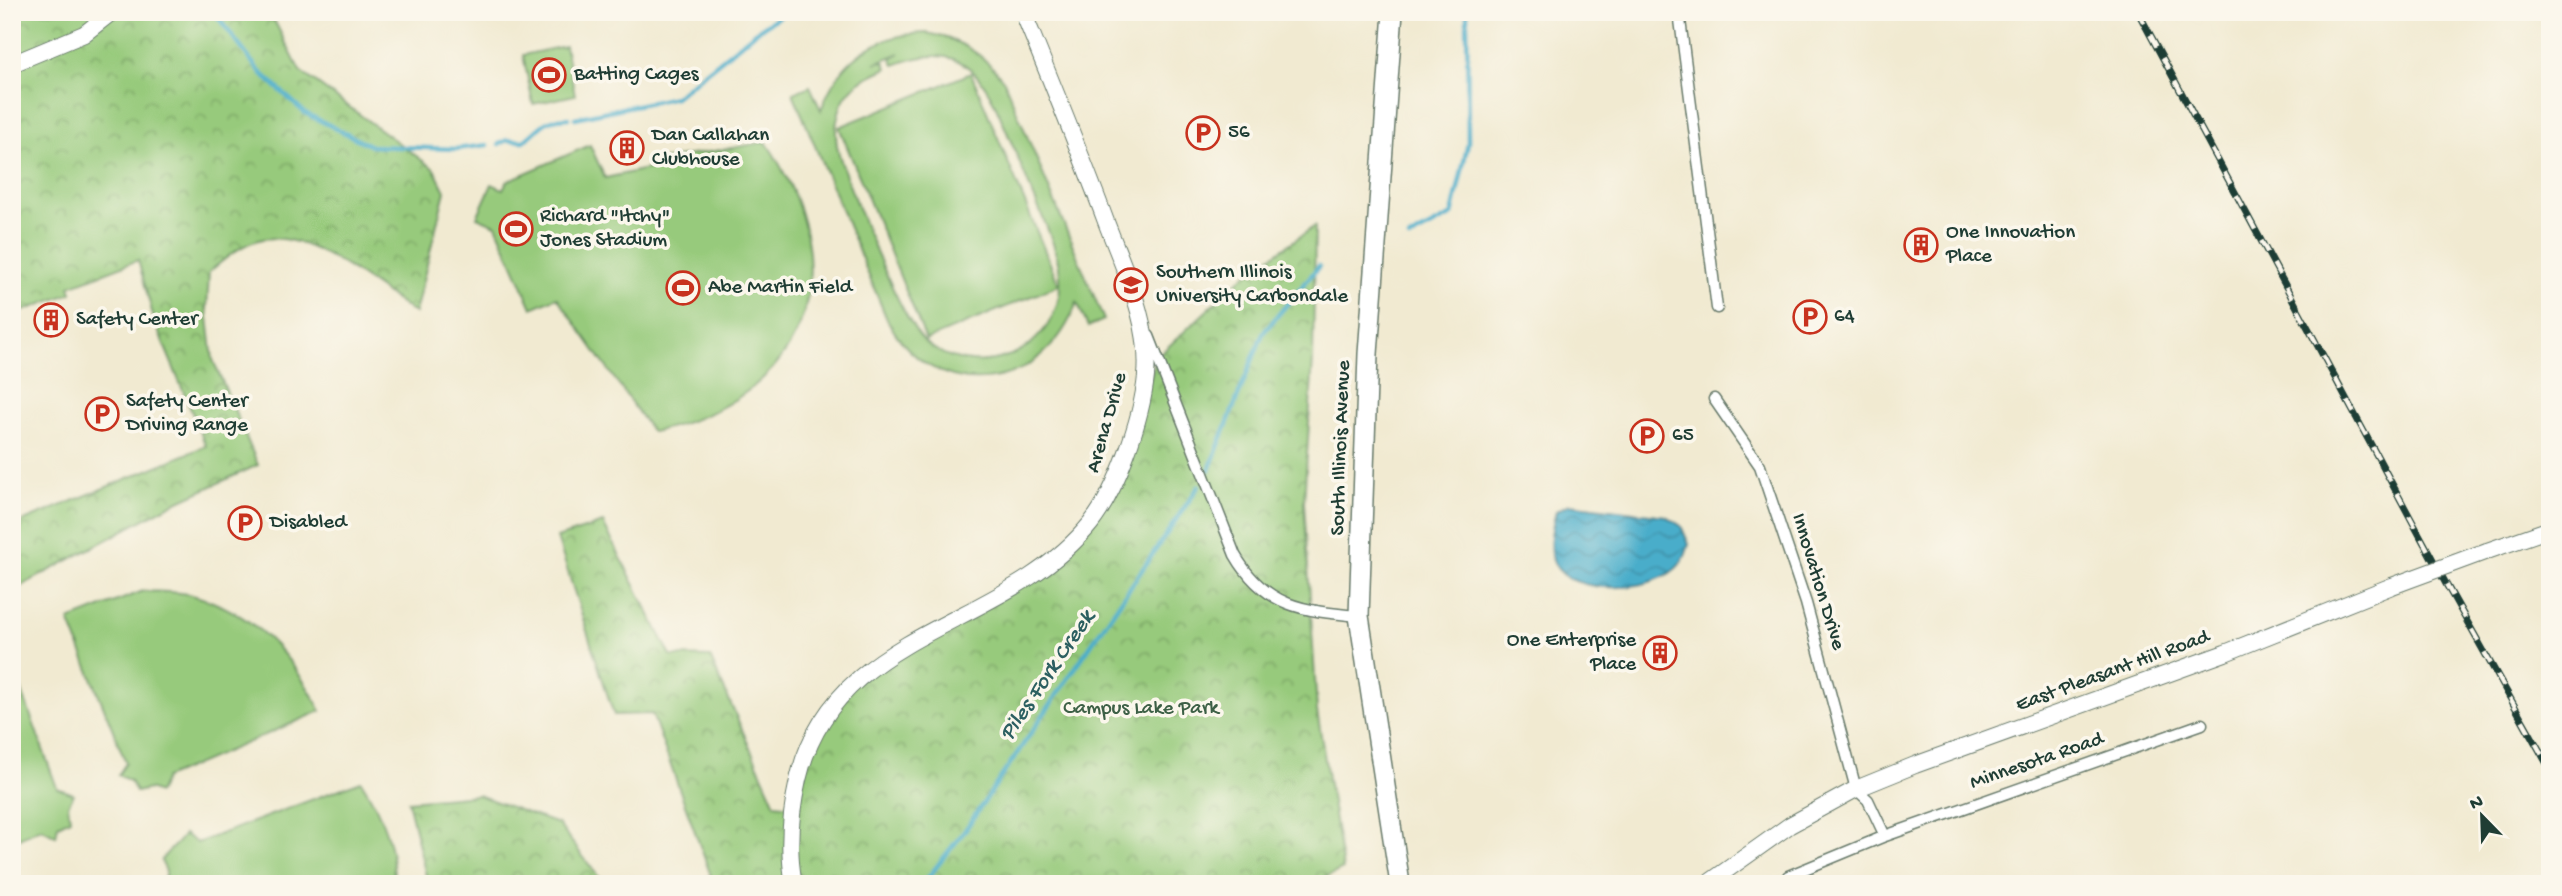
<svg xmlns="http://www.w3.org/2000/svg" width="2562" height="896" viewBox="0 0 2562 896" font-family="'Gochi Hand',sans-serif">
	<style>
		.green { fill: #97ca7b; stroke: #5b8458; stroke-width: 2; fill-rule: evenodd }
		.park { fill: url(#park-crowns); stroke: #5b8458; stroke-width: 2 }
		.water { fill: url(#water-waves); stroke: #34757f; stroke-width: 2 }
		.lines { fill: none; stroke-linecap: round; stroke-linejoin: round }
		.stream { stroke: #4aadca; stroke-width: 4.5 }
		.street-casing { stroke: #687a6b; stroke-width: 13 }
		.secondary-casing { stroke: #687a6b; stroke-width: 18 }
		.highway-casing { stroke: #687a6b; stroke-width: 22 }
		.street { stroke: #fff; stroke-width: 10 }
		.secondary { stroke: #fff; stroke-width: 16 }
		.highway { stroke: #fff; stroke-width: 19 }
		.rail-casing { stroke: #1f3d34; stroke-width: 7 }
		.rail { stroke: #fbf7ec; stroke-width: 4.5; stroke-dasharray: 13; stroke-linecap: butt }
		.secondary-bridge-casing { stroke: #687a6b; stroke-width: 18; stroke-linecap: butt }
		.secondary-bridge { stroke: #fff; stroke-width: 16 }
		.labels { text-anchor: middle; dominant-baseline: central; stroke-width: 7; stroke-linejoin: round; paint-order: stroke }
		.poi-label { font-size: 21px; fill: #1f3d34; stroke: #fbf7ec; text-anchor: start }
		.street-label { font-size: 21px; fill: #1f3d34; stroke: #fbf7ec }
		.park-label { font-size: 21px; fill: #3d6046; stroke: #fbf7ec }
		.water-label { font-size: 23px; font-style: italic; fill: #2c5f61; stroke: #fbf7ec }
	</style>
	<defs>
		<pattern id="park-crowns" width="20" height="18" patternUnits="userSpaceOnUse" patternTransform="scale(1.75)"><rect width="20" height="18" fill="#97ca7b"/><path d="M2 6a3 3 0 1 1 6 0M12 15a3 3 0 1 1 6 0" fill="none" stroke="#7ba566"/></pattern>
		<pattern id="water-waves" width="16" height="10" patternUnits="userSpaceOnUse" patternTransform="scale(1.75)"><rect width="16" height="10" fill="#4aadca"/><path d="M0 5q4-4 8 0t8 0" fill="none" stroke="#3d8ea5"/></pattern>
	</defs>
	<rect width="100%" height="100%" fill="#fbf7ec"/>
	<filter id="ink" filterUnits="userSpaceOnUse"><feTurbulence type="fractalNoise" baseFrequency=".0143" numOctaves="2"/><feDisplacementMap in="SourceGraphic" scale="14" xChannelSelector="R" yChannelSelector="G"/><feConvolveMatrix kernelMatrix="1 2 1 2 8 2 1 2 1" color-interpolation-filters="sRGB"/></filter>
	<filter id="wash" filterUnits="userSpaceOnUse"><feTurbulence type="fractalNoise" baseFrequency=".00686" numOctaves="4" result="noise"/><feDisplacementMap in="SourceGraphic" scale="28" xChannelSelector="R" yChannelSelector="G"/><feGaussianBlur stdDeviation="1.57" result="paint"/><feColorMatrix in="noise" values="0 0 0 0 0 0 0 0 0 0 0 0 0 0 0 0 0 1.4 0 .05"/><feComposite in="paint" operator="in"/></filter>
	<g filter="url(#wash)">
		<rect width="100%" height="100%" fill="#f1ead1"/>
		<path class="green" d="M 927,33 C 960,39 984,54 1004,81 L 1104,320 L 1088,327 L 1077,302 C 1044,396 931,408 886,317 L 793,93 L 810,86 L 821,110 C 838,61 874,34 927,33 ZM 900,53 L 891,58 L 894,65 C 942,47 970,54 994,102 C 1007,131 1019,161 1031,190 C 1049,234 1077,281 1047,326 C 1037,340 1022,352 1005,357 C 978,366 947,361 925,342 C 901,320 849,189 839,154 C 835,141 835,126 839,112 C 846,86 864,78 887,68 L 884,61 L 875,63 Z
			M 565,46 L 575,95 L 533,104 L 523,55 Z
			M 971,73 L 1059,285 L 926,340 L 839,127 Z
			M 766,142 C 853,273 808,398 652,432 L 557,297 L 532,308 L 496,225 L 477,217 L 492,184 L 503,189 L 507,181 L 590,145 L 605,178 L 661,166 L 661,160 Z
			M 143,591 C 159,592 177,591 192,595 C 255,612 292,656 321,711 L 165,778 L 158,793 L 149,789 L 136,792 L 130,781 L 118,775 L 126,763 L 69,620 Z
			M 12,664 L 57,788 L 74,794 L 68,805 L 70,819 L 58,825 L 56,836 L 41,828 L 12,841 Z
			M 361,781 C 381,812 395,846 394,884 L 163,884 L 166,871 L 161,861 C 166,851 177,846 184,834 L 197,843 Z"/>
		<path class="park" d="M 12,12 L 270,12 L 300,71 L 434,169 L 445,191 L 415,313 C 376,288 311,231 263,239 C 242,243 225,259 209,272 L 207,309 L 213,360 L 258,465 L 170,505 L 12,591 L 12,526 L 206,446 L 155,323 L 138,260 L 70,286 L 72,293 L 12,315 Z
			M 1315,226 L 1313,359 L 1304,502 L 1317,711 L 1343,869 L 1312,884 L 694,884 L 711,876 L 652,714 L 614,715 L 557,538 L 603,523 L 671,656 L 710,657 L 775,804 L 792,806 L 805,750 L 852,684 L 1049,562 L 1114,483 L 1157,357 L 1245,275 Z
			M 478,795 L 558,824 L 604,884 L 428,884 L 408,801 Z"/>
		<path class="water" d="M 1569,504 L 1666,516 L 1681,526 L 1689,544 C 1687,550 1685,559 1680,564 C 1659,591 1581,597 1558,569 C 1545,554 1552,528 1556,511 Z"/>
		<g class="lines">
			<path class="stream" d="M 214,12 L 259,71 L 305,113 L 371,146 L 456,149 L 487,145
				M 575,118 L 675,97 L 758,30 L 786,12
				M 499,144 L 507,140 L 524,141 C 544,126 541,119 569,118
				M 1409,238 L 1452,215 L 1468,143 L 1467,12
				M 1209,470 L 1263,333 L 1319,266
				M 923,884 L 963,833 L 1199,486"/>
		</g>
	</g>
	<g filter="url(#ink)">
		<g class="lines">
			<defs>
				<path id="street" d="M 1679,12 L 1717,308
					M 1149,336 L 1235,555 C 1265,607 1303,611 1359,616
					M 1714,399 L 1760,466 L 1806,603 L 1856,789 L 1868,800 L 1885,836
					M 1788,876 L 1885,836 L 2202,724"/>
				<path id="secondary" d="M 12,64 L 84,34 L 112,12
					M 2487,551 L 2550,529
					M 794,884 C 787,848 790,815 798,780 C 833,627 1005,630 1091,523 C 1117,490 1142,418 1146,376 C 1151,321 1123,268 1105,219 C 1079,149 1051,81 1023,12
					M 1707,884 L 1790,825 L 1856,789 L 1915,765 L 2225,653 L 2392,586"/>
				<path id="highway" d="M 1393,12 L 1368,354 L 1359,616 L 1400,884"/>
			</defs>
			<use href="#street" class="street-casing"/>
			<use href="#secondary" class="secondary-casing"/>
			<use href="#highway" class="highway-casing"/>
			<use href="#street" class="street"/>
			<use href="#secondary" class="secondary"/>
			<use href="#highway" class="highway"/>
			<defs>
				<path id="rail" d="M 2138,12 L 2446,584 L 2550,769"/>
			</defs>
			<use href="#rail" class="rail-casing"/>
			<use href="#rail" class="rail"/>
			<defs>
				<path id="secondary-bridge" d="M 2392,586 L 2487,551"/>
			</defs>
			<use href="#secondary-bridge" class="secondary-bridge-casing"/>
			<use href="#secondary-bridge" class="secondary-bridge"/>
		</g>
	</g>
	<defs>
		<symbol id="stadium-ring" viewBox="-11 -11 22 22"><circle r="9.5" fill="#fbf7ec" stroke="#c8321e" stroke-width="1.5"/><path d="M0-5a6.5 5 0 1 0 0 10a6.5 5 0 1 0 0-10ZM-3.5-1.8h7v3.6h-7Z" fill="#c8321e"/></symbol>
		<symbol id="parking-ring" viewBox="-11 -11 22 22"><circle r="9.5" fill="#fbf7ec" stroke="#c8321e" stroke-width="1.5"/><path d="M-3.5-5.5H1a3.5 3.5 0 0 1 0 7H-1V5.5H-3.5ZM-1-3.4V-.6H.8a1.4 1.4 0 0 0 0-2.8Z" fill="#c8321e"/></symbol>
		<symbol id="building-ring" viewBox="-11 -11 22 22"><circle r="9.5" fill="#fbf7ec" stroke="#c8321e" stroke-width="1.5"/><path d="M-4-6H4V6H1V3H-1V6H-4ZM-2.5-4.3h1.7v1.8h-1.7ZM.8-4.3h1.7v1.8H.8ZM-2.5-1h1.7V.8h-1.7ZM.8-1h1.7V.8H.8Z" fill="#c8321e"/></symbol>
		<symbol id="university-ring" viewBox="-11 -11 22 22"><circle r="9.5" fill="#fbf7ec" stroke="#c8321e" stroke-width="1.5"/><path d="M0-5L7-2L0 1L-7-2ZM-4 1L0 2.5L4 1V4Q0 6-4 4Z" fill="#c8321e"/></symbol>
	</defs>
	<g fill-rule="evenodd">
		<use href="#stadium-ring" x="530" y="56" width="38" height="38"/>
		<use href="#parking-ring" x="1184" y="114" width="38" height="38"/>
		<use href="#building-ring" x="608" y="129" width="38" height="38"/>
		<use href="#stadium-ring" x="497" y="210" width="38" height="38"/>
		<use href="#building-ring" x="1902" y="226" width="38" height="38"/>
		<use href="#university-ring" x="1112" y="266" width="38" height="38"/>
		<use href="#stadium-ring" x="664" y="269" width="38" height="38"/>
		<use href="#parking-ring" x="1791" y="298" width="38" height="38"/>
		<use href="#building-ring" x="32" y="301" width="38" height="38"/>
		<use href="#parking-ring" x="83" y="395" width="38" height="38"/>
		<use href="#parking-ring" x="1628" y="417" width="38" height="38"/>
		<use href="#parking-ring" x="226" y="504" width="38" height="38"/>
		<use href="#building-ring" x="1641" y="634" width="38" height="38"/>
	</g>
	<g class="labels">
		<g class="poi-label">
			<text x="574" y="75">Batting Cages</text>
			<text x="1228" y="133">56</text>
			<text x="652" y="136">Dan Callahan<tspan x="652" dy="24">Clubhouse</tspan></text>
			<text x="540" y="217">Richard "Itchy"<tspan x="540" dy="24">Jones Stadium</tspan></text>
			<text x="1946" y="233">One Innovation<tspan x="1946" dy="24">Place</tspan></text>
			<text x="1156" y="273">Southern Illinois<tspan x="1156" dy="24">University Carbondale</tspan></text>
			<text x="708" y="288">Abe Martin Field</text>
			<text x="1834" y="317">64</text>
			<text x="76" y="320">Safety Center</text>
			<text x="126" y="402">Safety Center<tspan x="126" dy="24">Driving Range</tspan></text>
			<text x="1672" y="436">65</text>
			<text x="270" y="523">Disabled</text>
			<text x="1636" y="641" text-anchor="end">One Enterprise<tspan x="1636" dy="24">Place</tspan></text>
		</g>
		<g class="street-label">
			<text transform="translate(1108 423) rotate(-74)">Arena Drive</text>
			<text transform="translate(1342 448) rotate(-88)">South Illinois Avenue</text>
			<text transform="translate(1817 582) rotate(73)">Innovation Drive</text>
			<text transform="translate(2113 672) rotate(-20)">East Pleasant Hill Road</text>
			<text transform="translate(2037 762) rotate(-19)">Minnesota Road</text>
		</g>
		<g class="park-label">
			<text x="1141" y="709">Campus Lake Park</text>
		</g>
		<g class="water-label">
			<text transform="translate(1048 676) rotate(-56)">Piles Fork Creek</text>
		</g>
	</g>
	<rect width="2562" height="896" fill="none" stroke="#fbf7ec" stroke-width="42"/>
	<g transform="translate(2482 816) rotate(337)" stroke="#fbf7ec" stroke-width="5" paint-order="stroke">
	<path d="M0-5L12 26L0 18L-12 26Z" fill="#1f3d34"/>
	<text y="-10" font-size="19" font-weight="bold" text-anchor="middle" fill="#1f3d34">N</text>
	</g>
</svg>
